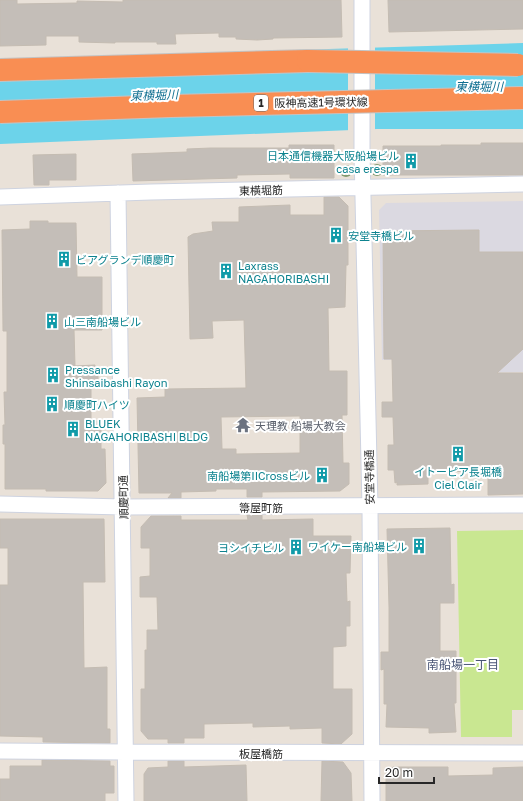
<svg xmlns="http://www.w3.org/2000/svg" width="523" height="801" viewBox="0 0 523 801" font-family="'Golos Text','Noto Sans JP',sans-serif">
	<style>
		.industrial { fill: #dbd9e1 }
		.pitch { fill: #c9e791 }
		.water { fill: #6cd3ea }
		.pier { fill: #e9e1d8 }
		.building { fill: #c4beb8; stroke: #c4bcb2; fill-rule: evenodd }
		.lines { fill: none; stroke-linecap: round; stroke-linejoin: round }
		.minor-casing { stroke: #ced3e0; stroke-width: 17 }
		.motorway-casing { stroke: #c3c3c3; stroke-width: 24 }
		.minor { stroke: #fff; stroke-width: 15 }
		.motorway { stroke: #f98e53; stroke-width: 22 }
		.motorway-bridge-casing { stroke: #c3c3c3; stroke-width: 24; stroke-linecap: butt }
		.motorway-bridge { stroke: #f98e53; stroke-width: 22 }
		.tree { fill: #839a70 }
		.labels { text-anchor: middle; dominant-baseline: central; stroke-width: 4; stroke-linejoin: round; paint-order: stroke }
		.shield { fill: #fff; stroke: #686868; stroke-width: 1 }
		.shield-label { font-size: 10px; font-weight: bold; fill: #272727 }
		.street-label { font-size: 11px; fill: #272727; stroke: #fff }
		.culture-label { font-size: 11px; fill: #0d838f; stroke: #fff; text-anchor: start }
		.worship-label { font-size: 11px; fill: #5b616d; stroke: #fff; text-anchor: start }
		.water-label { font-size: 12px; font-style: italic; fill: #106f91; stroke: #fff }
		.neighbourhood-label { font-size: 12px; fill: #495575; stroke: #fff }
	</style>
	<rect width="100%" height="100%" fill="#e9e1d8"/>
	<path class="industrial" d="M 523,201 L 523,372 L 483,373 L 483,359 L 382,360 L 379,210 L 386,203 Z"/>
	<path class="pitch" d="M 523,530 L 523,710 L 512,710 L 512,737 L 461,737 L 457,531 Z"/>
	<path class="water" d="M 523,43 L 523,129 L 377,129 L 0,144 L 0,59 Z"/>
	<path class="pier" d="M 375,45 L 375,131 L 348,132 L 348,46 Z"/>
	<path class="building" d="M 0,0 L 17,0 L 17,4 L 77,3 L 77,1 L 123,2 L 123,0 L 341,0 L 342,37 L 273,38 L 273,39 L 257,40 L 236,39 L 236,37 L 219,37 L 219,33 L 175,34 L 176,44 L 157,44 L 157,42 L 115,42 L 115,43 L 79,42 L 79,36 L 46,36 L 46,45 L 0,46 Z
		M 388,0 L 523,0 L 523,29 L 389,32 Z
		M 481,143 L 523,143 L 523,175 L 383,175 L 383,146 L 441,146 L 441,145 L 481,145 Z
		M 289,145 L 334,145 L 334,178 L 290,178 L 290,174 L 237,175 L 237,178 L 133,181 L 132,154 L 187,152 L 187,149 L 211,148 L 289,148 Z
		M 76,154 L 76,180 L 49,180 L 49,185 L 34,185 L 33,155 Z
		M 324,197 L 339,197 L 348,206 L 348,265 L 346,265 L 345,307 L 328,308 L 329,371 L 347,371 L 347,415 L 342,415 L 343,463 L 349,463 L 349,484 L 340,491 L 262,492 L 262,497 L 247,497 L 247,489 L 216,489 L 216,491 L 181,492 L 181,498 L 168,498 L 172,493 L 139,493 L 137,398 L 165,397 L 165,389 L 246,388 L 244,320 L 212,321 L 213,338 L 190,339 L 188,237 L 193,234 L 213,231 L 212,222 L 239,222 L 239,207 L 290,205 L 290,215 L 324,215 ZM 300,416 L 300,453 L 236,454 L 236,449 L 222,449 L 221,417 Z
		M 30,221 L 48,221 L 48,223 L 76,223 L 77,277 L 102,277 L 102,330 L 74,330 L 75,366 L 95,365 L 95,367 L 98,367 L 98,383 L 95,383 L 95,385 L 91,385 L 91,421 L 101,421 L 101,449 L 105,449 L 106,483 L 98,491 L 46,491 L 46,489 L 5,489 L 5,444 L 3,444 L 3,425 L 5,425 L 4,392 L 7,392 L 7,331 L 3,331 L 2,230 L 30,229 Z
		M 479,230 L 479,252 L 523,252 L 523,349 L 497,373 L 523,373 L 523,494 L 488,495 L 488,471 L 428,472 L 428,484 L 397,485 L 397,482 L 395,483 L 394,470 L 388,470 L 388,445 L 394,445 L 393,417 L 382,417 L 382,402 L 393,402 L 392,359 L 384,359 L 383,231 Z
		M 247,515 L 262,515 L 262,520 L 313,519 L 313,536 L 351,536 L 350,573 L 346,573 L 347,602 L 350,601 L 350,626 L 346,626 L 346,646 L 333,647 L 333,689 L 352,689 L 352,734 L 341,744 L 322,743 L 322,728 L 290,729 L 290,726 L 253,727 L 253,723 L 204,724 L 204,738 L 184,738 L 184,743 L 168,743 L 168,739 L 148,739 L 141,731 L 141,689 L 145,689 L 145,650 L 147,650 L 147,630 L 158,630 L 157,597 L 140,597 L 140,577 L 150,576 L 150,548 L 141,548 L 141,527 L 151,516 L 181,516 L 181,520 L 248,520 Z
		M 0,519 L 104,519 L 105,582 L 83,582 L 84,668 L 107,667 L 107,729 L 110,729 L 110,743 L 43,742 L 43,737 L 0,736 L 0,585 L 8,585 L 8,548 L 0,548 Z
		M 450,528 L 451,585 L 454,584 L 454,603 L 440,603 L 440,651 L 456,651 L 456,703 L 454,703 L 456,732 L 429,733 L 429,728 L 386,727 L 387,704 L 384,704 L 384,669 L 381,670 L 381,652 L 389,652 L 389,607 L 387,529 Z
		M 42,760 L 110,761 L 110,766 L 114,766 L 114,793 L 105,793 L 105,801 L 0,801 L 0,779 L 10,779 L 10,766 L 42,766 Z
		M 168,761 L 184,761 L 184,767 L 246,765 L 247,801 L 144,801 L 144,774 L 148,768 L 168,767 Z
		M 322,761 L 343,762 L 351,773 L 352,801 L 321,801 Z
		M 393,767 L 448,767 L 448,776 L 493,775 L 493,768 L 523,767 L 523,801 L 386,801 L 386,773 Z"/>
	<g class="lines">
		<defs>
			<path id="minor" d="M 362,0 L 362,153 L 370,507 L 372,801
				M 118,193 L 126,801
				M 0,197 L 151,192 L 523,184
				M 0,504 L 123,507 L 523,505
				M 0,751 L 126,752 L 523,753"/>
			<path id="motorway" d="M 0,70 L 308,61"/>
		</defs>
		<use href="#minor" class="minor-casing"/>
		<use href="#motorway" class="motorway-casing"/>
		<use href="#minor" class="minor"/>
		<use href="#motorway" class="motorway"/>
		<defs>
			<path id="motorway-bridge" d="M 308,61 L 518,65
				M 0,112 L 171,106 L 523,98"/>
		</defs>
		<use href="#motorway-bridge" class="motorway-bridge-casing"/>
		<use href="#motorway-bridge" class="motorway-bridge"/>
	</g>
	<g class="tree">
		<circle cx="377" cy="170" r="6"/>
		<circle cx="346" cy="171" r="6"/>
	</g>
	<defs>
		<symbol id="building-bare" viewBox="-9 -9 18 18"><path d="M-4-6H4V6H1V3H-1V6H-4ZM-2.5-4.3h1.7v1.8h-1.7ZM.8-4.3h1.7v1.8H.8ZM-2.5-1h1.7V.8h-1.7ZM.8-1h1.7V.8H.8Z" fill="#0f9aa8" stroke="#fff" stroke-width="2.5" paint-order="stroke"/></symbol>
		<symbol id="temple-bare" viewBox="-9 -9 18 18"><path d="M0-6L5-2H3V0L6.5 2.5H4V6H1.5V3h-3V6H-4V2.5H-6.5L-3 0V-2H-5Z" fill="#6b7280" stroke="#fff" stroke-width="2.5" paint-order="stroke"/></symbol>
	</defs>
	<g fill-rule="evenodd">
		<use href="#building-bare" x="400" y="150" width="22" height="22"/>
		<use href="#building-bare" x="325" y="224" width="22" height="22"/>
		<use href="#building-bare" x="53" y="248" width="22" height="22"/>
		<use href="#building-bare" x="215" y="260" width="22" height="22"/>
		<use href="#building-bare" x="41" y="310" width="22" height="22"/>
		<use href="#building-bare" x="42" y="364" width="22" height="22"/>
		<use href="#building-bare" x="41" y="393" width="22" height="22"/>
		<use href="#temple-bare" x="232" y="414" width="22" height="22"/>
		<use href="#building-bare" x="62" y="418" width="22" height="22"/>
		<use href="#building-bare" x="447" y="443" width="22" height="22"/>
		<use href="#building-bare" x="311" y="464" width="22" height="22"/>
		<use href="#building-bare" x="408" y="535" width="22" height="22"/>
		<use href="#building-bare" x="285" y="536" width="22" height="22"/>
	</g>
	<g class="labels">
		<rect class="shield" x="254" y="95" width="14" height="16" rx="3"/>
		<g class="shield-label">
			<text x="261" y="103">1</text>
		</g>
		<g class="street-label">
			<text transform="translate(321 102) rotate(-1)">阪神高速1号環状線</text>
			<text transform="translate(261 190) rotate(-1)">東横堀筋</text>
			<text transform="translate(369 477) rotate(-91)">安堂寺橋通</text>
			<text transform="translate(123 497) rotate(-91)">順慶町通</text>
			<text x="261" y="507">箒屋町筋</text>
			<text x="261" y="753">板屋橋筋</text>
		</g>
		<g class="culture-label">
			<text x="399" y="155" text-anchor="end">日本通信機器大阪船場ビル<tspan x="399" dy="13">casa erespa</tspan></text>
			<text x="348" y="235">安堂寺橋ビル</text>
			<text x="76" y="259">ビアグランデ順慶町</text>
			<text x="238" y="265">Laxrass<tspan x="238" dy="13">NAGAHORIBASHI</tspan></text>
			<text x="64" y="321">山三南船場ビル</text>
			<text x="65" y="369">Pressance<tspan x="65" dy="13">Shinsaibashi Rayon</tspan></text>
			<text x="64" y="404">順慶町ハイツ</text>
			<text x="85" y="423">BLUEK<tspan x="85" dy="13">NAGAHORIBASHI BLDG</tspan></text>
			<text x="458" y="471" text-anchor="middle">イトーピア長堀橋<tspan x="458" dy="13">Ciel Clair</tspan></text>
			<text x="310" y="475" text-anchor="end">南船場第IICrossビル</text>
			<text x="407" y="546" text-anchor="end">ワイケー南船場ビル</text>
			<text x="284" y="547" text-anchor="end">ヨシイチビル</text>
		</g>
		<g class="worship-label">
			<text x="255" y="425">天理教 船場大教会</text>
		</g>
		<g class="water-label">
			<text x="479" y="86">東横堀川</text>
			<text transform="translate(154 95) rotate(-2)">東横堀川</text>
		</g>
		<g class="neighbourhood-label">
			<text x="463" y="664">南船場一丁目</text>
		</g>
	</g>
	<path d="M379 777v6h55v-6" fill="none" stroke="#272727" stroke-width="2"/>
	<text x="385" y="777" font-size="12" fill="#272727" stroke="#ffffff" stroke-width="3" paint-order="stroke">20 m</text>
</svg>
